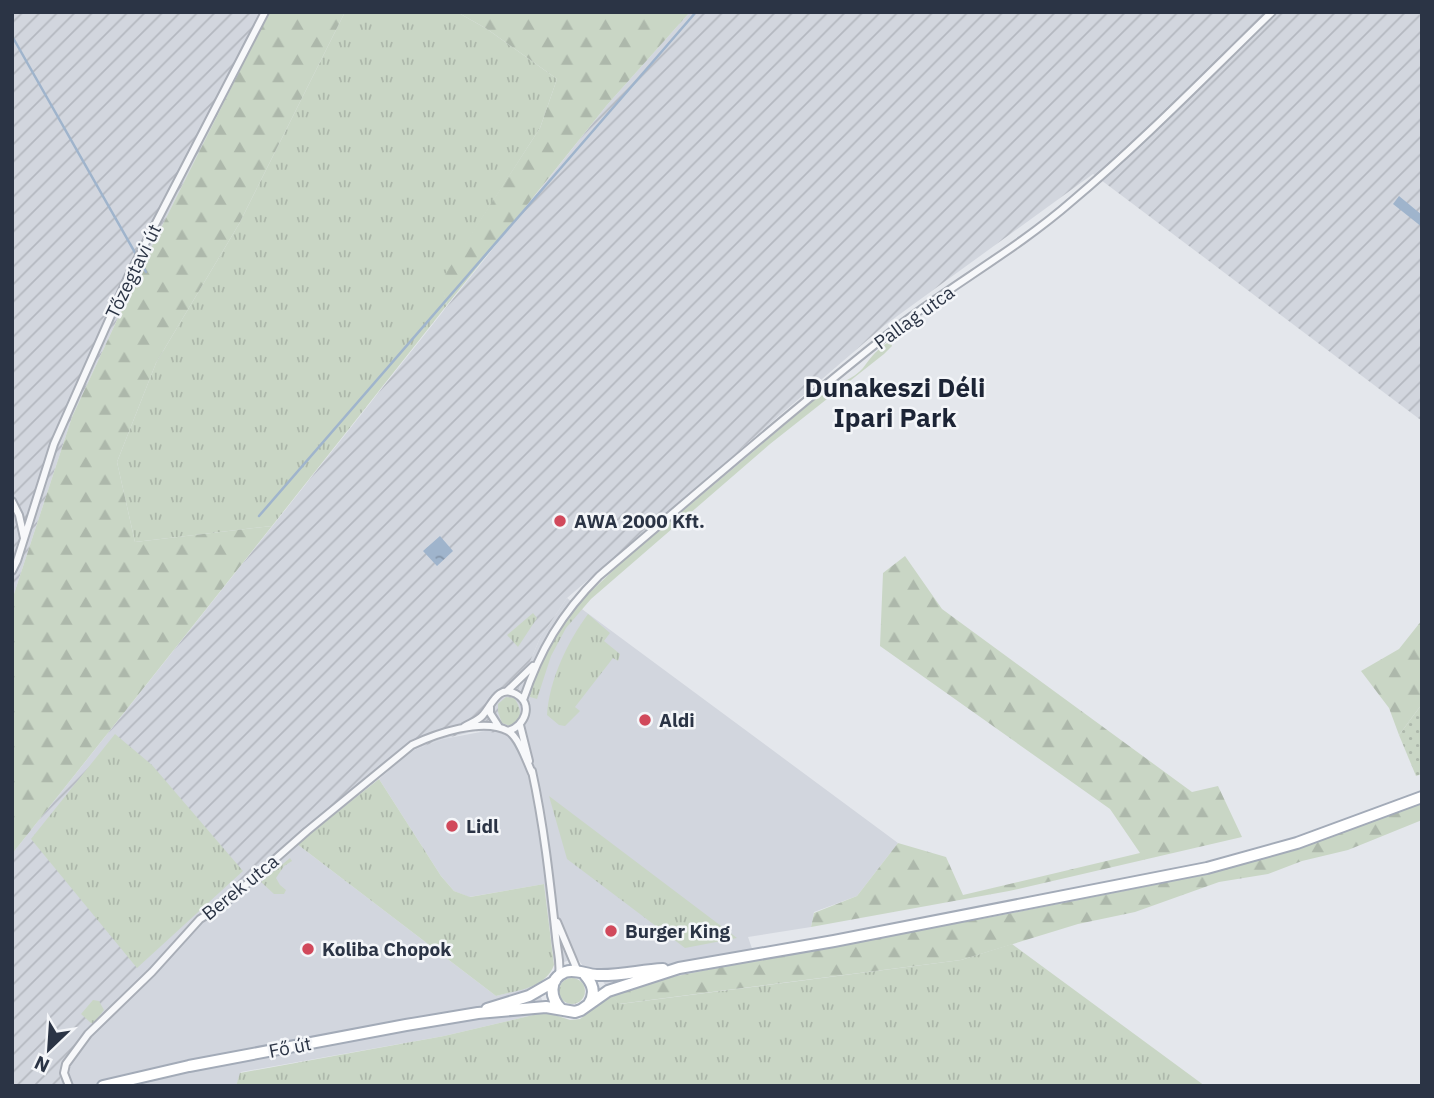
<svg xmlns="http://www.w3.org/2000/svg" width="1434" height="1098" viewBox="0 0 1434 1098" font-family="'IBM Plex Sans',sans-serif">
	<style>
		.built { fill: #d2d6de }
		.industrial { fill: url(#industrial-furrows) }
		.grass { fill: url(#grass-tufts) }
		.forest { fill: url(#forest-firs) }
		.park { fill: url(#park-dots) }
		.water { fill: url(#water-ripples) }
		.lines { fill: none; stroke-linecap: round; stroke-linejoin: round }
		.stream { stroke: #9fb4cc; stroke-width: 2.5 }
		.minor-casing { stroke: #a9aeb7; stroke-width: 10 }
		.primary-casing { stroke: #a3abb8; stroke-width: 14 }
		.minor { stroke: #f7f8fa; stroke-width: 6 }
		.primary { stroke: #fff; stroke-width: 10 }
		.poi-dot { fill: #d1495b; stroke: #f4f6f9; stroke-width: 2.5 }
		.labels { text-anchor: middle; dominant-baseline: central; stroke-width: 5; stroke-linejoin: round; paint-order: stroke }
		.street-label { font-size: 19px; fill: #2b3445; stroke: #f4f6f9 }
		.poi-label { font-size: 19px; font-weight: bold; fill: #2b3445; stroke: #f4f6f9; text-anchor: start }
		.district-label { font-size: 26px; font-weight: bold; fill: #1d2536; stroke: #f4f6f9 }
	</style>
	<defs>
		<pattern id="industrial-furrows" width="10" height="10" patternUnits="userSpaceOnUse" patternTransform="scale(1.75)"><rect width="10" height="10" fill="#d2d6de"/><path d="M-1 1l2-2M0 10L10 0M9 11l2-2" fill="none" stroke="#b4b8c0"/></pattern>
		<pattern id="grass-tufts" width="24" height="20" patternUnits="userSpaceOnUse" patternTransform="scale(1.75)"><rect width="24" height="20" fill="#c9d6c5"/><path d="M3 7l-1-3M5 7V3M7 7l1-3M15 17l-1-3M17 17v-4M19 17l1-3" fill="none" stroke="#adb8ab"/></pattern>
		<pattern id="forest-firs" width="22" height="20" patternUnits="userSpaceOnUse" patternTransform="scale(1.75)"><rect width="22" height="20" fill="#c9d6c5"/><path d="M5 1l3.5 6h-7zM16 11l3.5 6h-7z" fill="#adb8ab"/></pattern>
		<pattern id="park-dots" width="8" height="8" patternUnits="userSpaceOnUse" patternTransform="scale(1.75)"><rect width="8" height="8" fill="#c9d6c5"/><path d="M2 2h.1M6 6h.1" fill="none" stroke="#adb8ab" stroke-width="1.8" stroke-linecap="round"/></pattern>
		<pattern id="water-ripples" width="26" height="14" patternUnits="userSpaceOnUse" patternTransform="scale(1.75)"><rect width="26" height="14" fill="#9fb4cc"/><path d="M2 4q2-2 4 0t4 0M15 11q2-2 4 0t4 0" fill="none" stroke="#8293a7"/></pattern>
	</defs>
	<rect width="100%" height="100%" fill="#e4e7ec"/>
	<path class="built" d="M 567,598 L 898,843 L 857,896 L 814,912 L 811,927 L 748,937 L 756,960 L 667,978 L 611,994 L 597,972 L 583,966 L 577,958 L 554,965 L 544,884 L 469,897 L 454,891 L 441,876 L 379,779 L 411,751 L 443,739 L 486,731 L 509,712 L 540,638 Z
		M 297,844 L 496,996 L 537,985 L 546,1012 L 444,1036 L 241,1072 L 236,1086 L 61,1086 L 60,1068 L 83,1033 L 133,981 L 189,926 L 194,931 Z"/>
	<path class="industrial" d="M 12,12 L 269,12 L 143,264 L 72,417 L 12,600 Z
		M 690,12 L 1422,12 L 1422,421 L 1093,174 L 885,325 L 567,598 L 540,638 L 500,733 L 475,731 L 443,739 L 411,751 L 194,932 L 189,927 L 83,1033 L 60,1068 L 61,1086 L 12,1086 L 12,854 L 607,105 Z"/>
	<path class="grass" d="M 345,12 L 457,12 L 487,29 L 557,79 L 540,128 L 441,282 L 447,305 L 272,526 L 135,542 L 117,462 L 156,363 L 239,224 Z
		M 890,341 L 892,346 L 884,354 L 770,444 L 591,599 L 566,628 L 551,656 L 537,699 L 530,697 L 531,685 L 556,636 L 584,598 L 621,563 L 825,391 C 837,384 854,379 863,368 C 872,356 877,349 890,341 Z
		M 533,613 L 537,618 L 518,647 L 507,635 Z
		M 588,614 L 610,633 L 604,641 L 620,654 L 618,661 L 613,658 L 575,707 L 580,711 L 565,726 L 559,725 L 547,715 C 549,680 568,641 588,614 Z
		M 506,697 L 514,698 C 522,708 523,722 510,726 L 502,723 L 498,712 L 498,704 Z
		M 115,734 L 152,765 L 243,871 L 137,968 L 31,839 Z
		M 379,779 L 441,876 L 454,891 L 470,897 L 544,884 L 554,965 C 545,989 517,990 496,996 L 297,844 Z
		M 549,796 L 737,938 L 685,948 L 567,859 Z
		M 290,858 L 292,861 L 284,866 L 276,878 L 280,885 L 286,890 L 284,894 L 274,894 L 261,882 Z
		M 1012,944 L 1205,1086 L 236,1086 L 240,1073 L 444,1036 L 546,1012 L 570,1020 L 580,1019 L 611,994 L 620,1004 L 961,960 Z
		M559 991a13 13 0 1 1 26 0a13 13 0 1 1-26 0Z
		M 93,1000 L 99,1001 L 104,1010 L 94,1023 L 91,1023 L 81,1014 Z"/>
	<path class="forest" d="M 269,12 L 345,12 L 239,224 L 156,363 L 117,462 L 135,542 L 272,526 L 12,854 L 12,600 L 72,417 L 143,264 Z
		M 457,12 L 690,12 L 607,105 L 447,305 L 440,282 L 540,128 L 557,79 L 487,29 Z
		M 905,556 L 942,609 L 1192,792 L 1218,786 L 1242,837 L 1009,891 L 811,927 L 814,913 L 857,896 L 898,843 L 946,857 L 963,895 L 1140,853 L 1110,809 L 880,646 L 883,573 Z
		M 1422,620 L 1422,704 L 1399,735 L 1389,708 L 1361,671 L 1399,649 Z
		M 1422,803 L 1422,820 L 1348,850 L 1302,861 L 1268,874 L 1219,882 L 1135,912 L 1078,924 L 961,960 L 619,1004 L 611,994 L 667,978 L 756,960 L 1002,915 L 1204,875 L 1373,821 Z"/>
	<path class="park" d="M 1422,704 L 1422,774 L 1416,776 L 1399,735 Z"/>
	<path class="water" d="M 1399,196 L 1422,215 L 1422,227 L 1393,204 Z
		M 440,536 L 453,551 L 437,566 L 423,551 Z"/>
	<g class="lines">
		<path class="stream" d="M 12,36 L 146,272
			M 259,516 L 696,12"/>
		<defs>
			<path id="minor" d="M 12,501 L 19,515 L 24,538
				M 12,571 L 17,561 L 54,444 L 128,277 L 265,12
				M 507,691 L 533,666
				M 523,700 C 540,650 561,614 599,576 C 697,493 794,408 896,328 C 953,284 1017,249 1072,201 C 1142,142 1206,76 1272,12
				M 490,707 L 490,713 L 499,727
				M 520,725 L 529,761
				M 464,727 C 470,723 478,721 483,715 C 492,705 498,684 516,694 C 534,704 525,726 508,731
				M 532,771 C 544,826 550,882 556,937 C 557,951 561,961 559,975
				M 557,922 L 578,972
				M 69,1086 L 64,1073 L 66,1064 L 88,1034 L 152,972 L 200,919 L 223,905 L 307,831 L 412,745 C 435,734 483,717 508,731 C 519,737 527,762 532,773"/>
			<path id="primary" d="M 585,975 C 593,984 596,993 589,1004
				M 487,1009 L 529,996 L 555,981
				M 561,1009 C 550,998 548,979 565,972 C 575,968 587,975 597,975 C 620,976 641,970 663,969
				M 103,1086 L 189,1066 L 406,1025 L 478,1013 L 546,1007 L 575,1012 L 581,1010 L 608,991 L 679,968 L 834,941 L 1207,868 L 1297,843 L 1422,797"/>
		</defs>
		<use href="#minor" class="minor-casing"/>
		<use href="#primary" class="primary-casing"/>
		<use href="#minor" class="minor"/>
		<use href="#primary" class="primary"/>
	</g>
	<g class="poi-dot">
		<circle cx="560" cy="521" r="7"/>
		<circle cx="645" cy="720" r="7"/>
		<circle cx="452" cy="826" r="7"/>
		<circle cx="611" cy="931" r="7"/>
		<circle cx="308" cy="949" r="7"/>
	</g>
	<g class="labels">
		<g class="street-label">
			<text transform="translate(133 271) rotate(-64)">Tőzegtavi út</text>
			<text transform="translate(914 317) rotate(-36)">Pallag utca</text>
			<text transform="translate(240 887) rotate(-39)">Berek utca</text>
			<text transform="translate(290 1047) rotate(-11)">Fő út</text>
		</g>
		<g class="poi-label">
			<text x="574" y="521">AWA 2000 Kft.</text>
			<text x="659" y="720">Aldi</text>
			<text x="466" y="826">Lidl</text>
			<text x="625" y="931">Burger King</text>
			<text x="322" y="949">Koliba Chopok</text>
		</g>
		<g class="district-label">
			<text x="895" y="387">Dunakeszi Déli<tspan x="895" dy="30">Ipari Park</tspan></text>
		</g>
	</g>
	<rect width="1434" height="1098" fill="none" stroke="#2b3445" stroke-width="28"/>
	<g transform="translate(49 1049) rotate(205)" stroke="#f4f6f9" stroke-width="5" paint-order="stroke">
	<path d="M0-5L12 26L0 18L-12 26Z" fill="#2b3445"/>
	<text y="-10" font-size="19" font-weight="bold" text-anchor="middle" fill="#2b3445">N</text>
	</g>
</svg>
